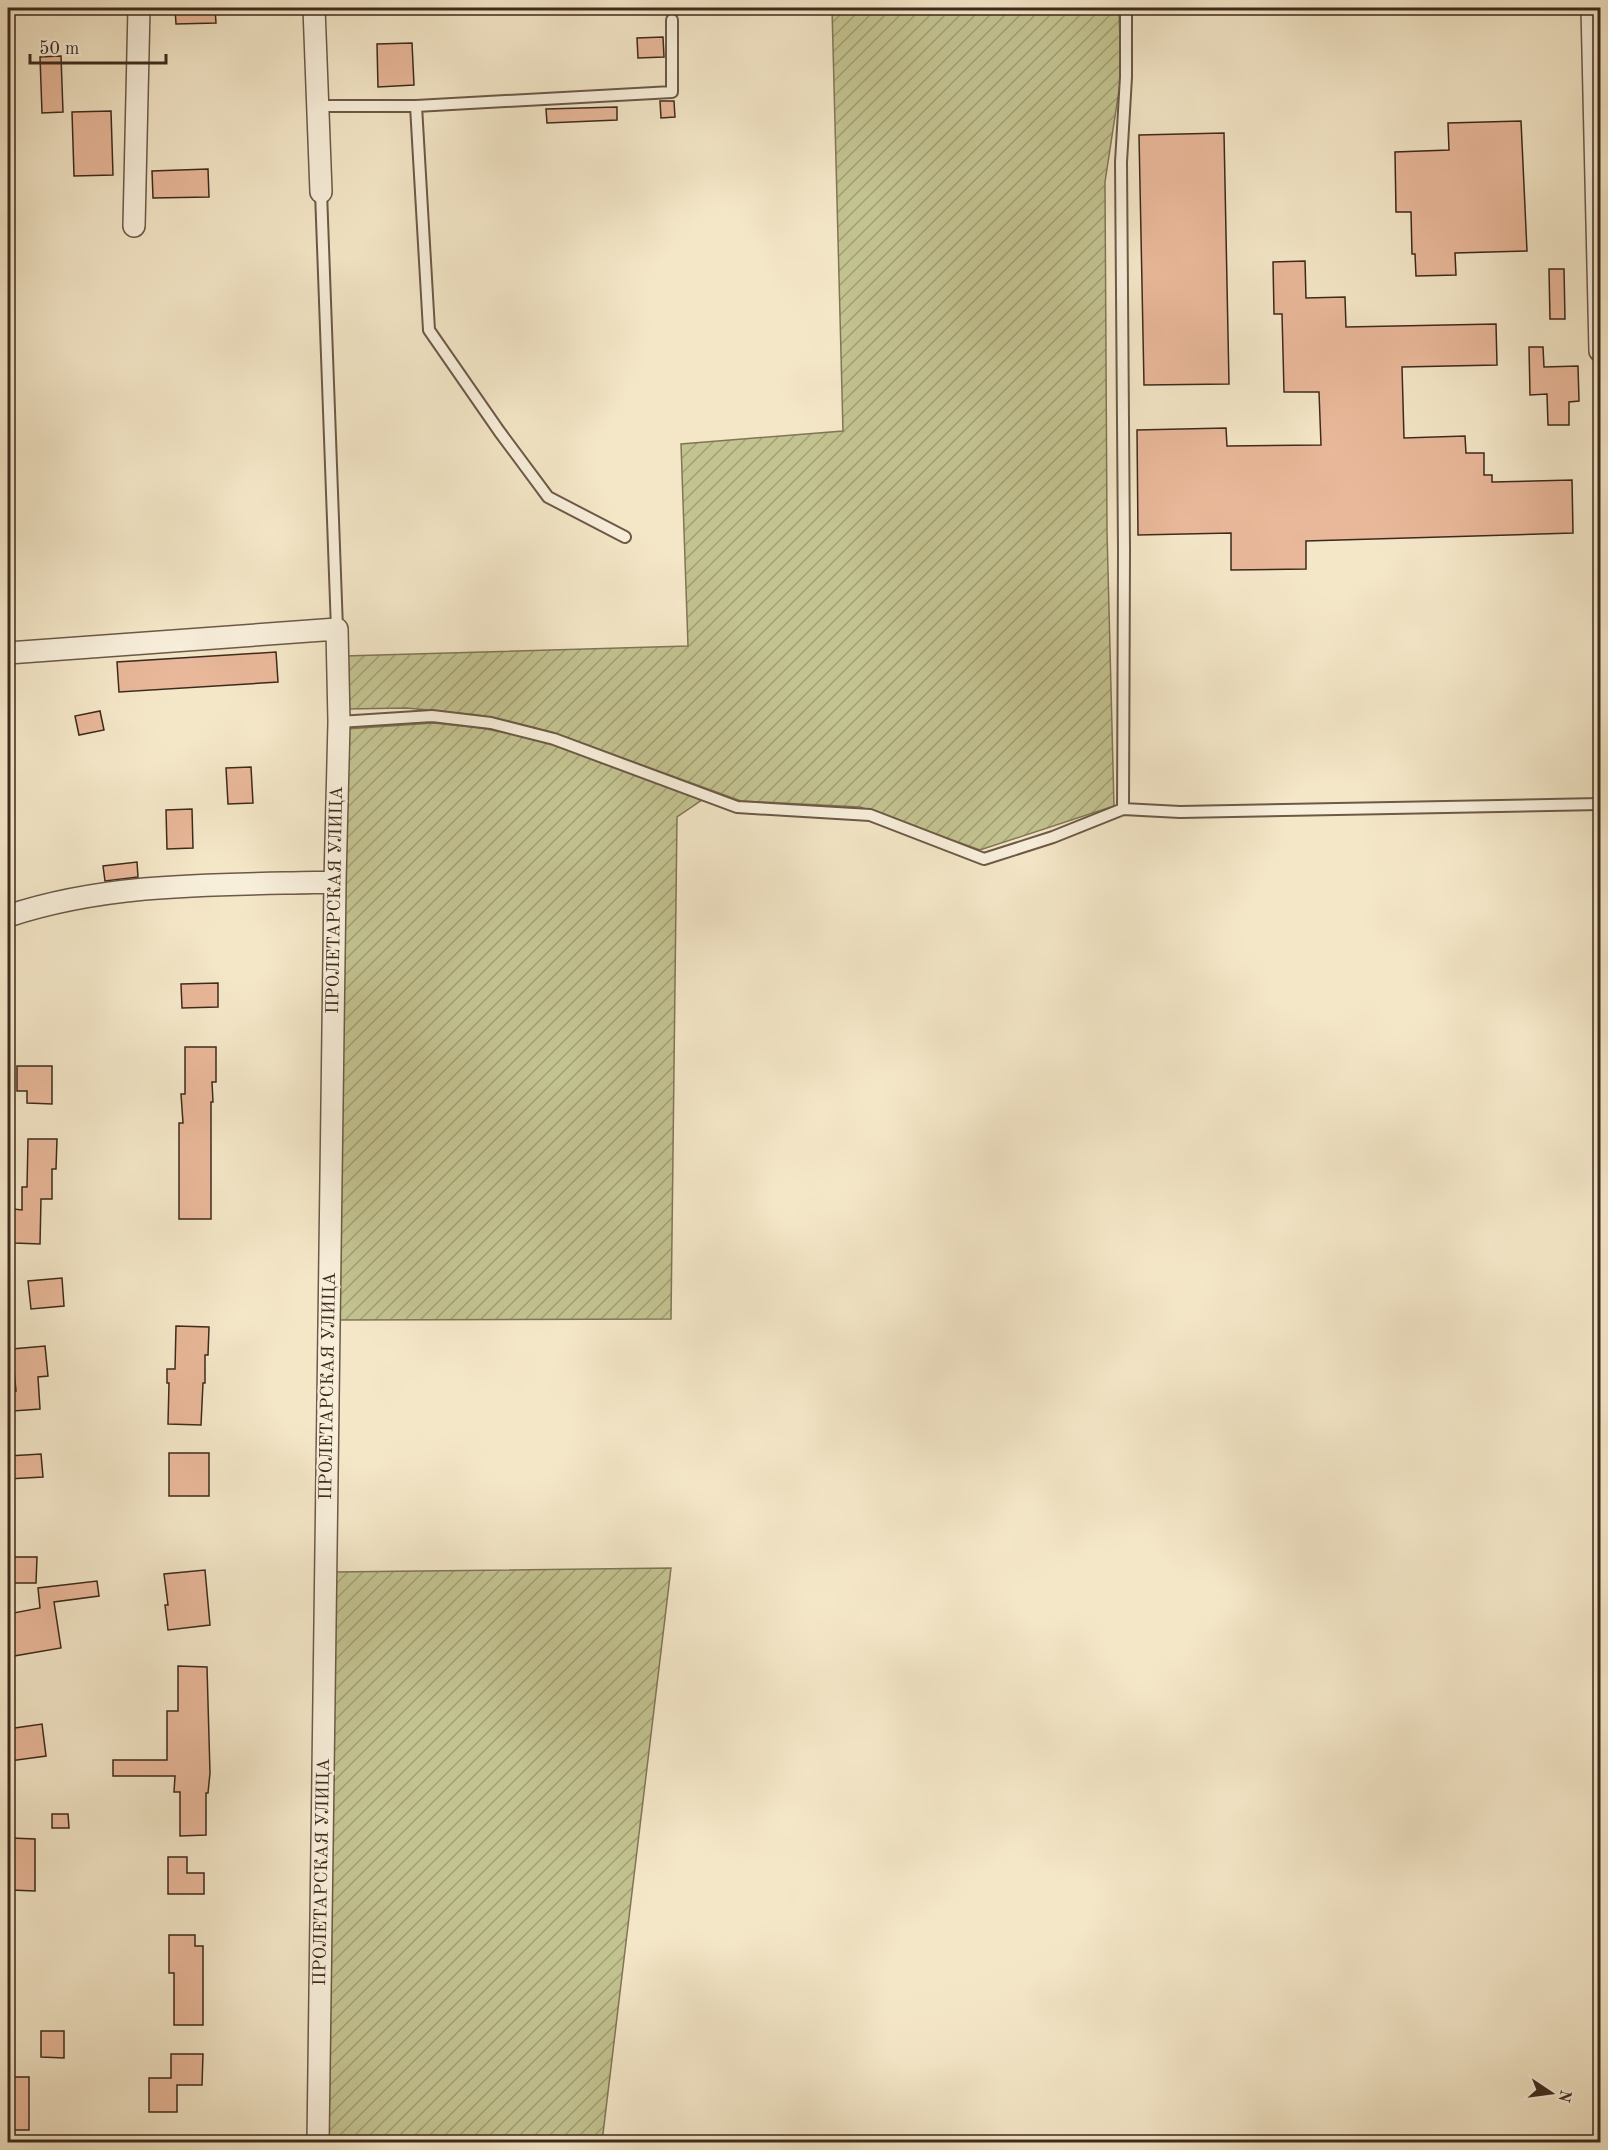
<svg xmlns="http://www.w3.org/2000/svg" width="1608" height="2150" viewBox="0 0 1608 2150" font-family="'Old Standard TT',serif">
	<style>
		.garden { fill: url(#garden-furrows); stroke: #807656; stroke-width: 1.5 }
		.building { fill: #e9b89a; stroke: #3e2a1c; stroke-width: 1.5 }
		.lines { fill: none; stroke-linecap: round; stroke-linejoin: round }
		.service-casing { stroke: #6c5947; stroke-width: 14 }
		.minor-casing { stroke: #6c5947; stroke-width: 24 }
		.service { stroke: #f8efdb; stroke-width: 10 }
		.minor { stroke: #f8efdb; stroke-width: 21 }
		.labels { text-anchor: middle; dominant-baseline: central; stroke-width: 4.5; stroke-linejoin: round; paint-order: stroke }
		.street-label { font-size: 18px; fill: #3e2a1c; stroke: #f8efdb }
	</style>
	<defs>
		<pattern id="garden-furrows" width="10" height="10" patternUnits="userSpaceOnUse" patternTransform="scale(1.5)"><rect width="10" height="10" fill="#c3c390"/><path d="M-1 1l2-2M0 10L10 0M9 11l2-2" fill="none" stroke="#a09f75"/></pattern>
	</defs>
	<rect width="100%" height="100%" fill="#f4e7c8"/>
	<filter id="stains"><feTurbulence type="fractalNoise" baseFrequency=".00333" numOctaves="4"/><feColorMatrix values="0 0 0 0 .2 0 0 0 0 .09 0 0 0 0 .02 0 0 0 .5 -.17"/></filter>
	<radialGradient id="worn" r=".72"><stop offset=".6" stop-color="#630" stop-opacity="0"/><stop offset="1" stop-color="#630" stop-opacity=".3"/></radialGradient>
	<path class="garden" d="M 832,8 L 1119,8 L 1121,77 L 1105,182 L 1107,531 L 1114,806 L 980,850 L 860,807 L 741,801 L 551,732 L 477,715 L 407,708 L 347,709 L 344,656 L 688,646 L 681,444 L 843,431 Z
		M 434,723 L 481,728 L 548,741 L 702,800 L 677,817 L 671,1319 L 335,1320 L 346,729 Z
		M 671,1568 L 602,2142 L 327,2142 L 334,1572 Z"/>
	<path class="building" d="M 175,8 L 215,8 L 216,23 L 176,24 Z
		M 663,37 L 664,57 L 638,58 L 637,38 Z
		M 412,43 L 414,85 L 378,87 L 377,44 Z
		M 61,56 L 63,112 L 42,113 L 40,57 Z
		M 660,101 L 674,101 L 675,117 L 661,118 Z
		M 617,107 L 617,120 L 547,123 L 546,109 Z
		M 111,111 L 113,175 L 74,176 L 72,112 Z
		M 1521,121 L 1527,251 L 1455,253 L 1456,275 L 1416,276 L 1415,254 L 1412,254 L 1411,212 L 1396,212 L 1395,152 L 1449,150 L 1448,123 Z
		M 1224,133 L 1229,384 L 1144,385 L 1139,135 Z
		M 208,169 L 209,197 L 153,198 L 152,171 Z
		M 1305,261 L 1306,298 L 1345,297 L 1346,327 L 1496,324 L 1497,365 L 1402,367 L 1404,438 L 1465,436 L 1466,453 L 1484,453 L 1484,475 L 1492,475 L 1492,482 L 1572,480 L 1573,533 L 1306,541 L 1306,569 L 1231,570 L 1231,533 L 1138,535 L 1137,430 L 1226,428 L 1227,446 L 1321,445 L 1319,392 L 1284,392 L 1282,314 L 1274,314 L 1273,262 Z
		M 1549,269 L 1564,269 L 1565,319 L 1550,319 Z
		M 1529,347 L 1543,347 L 1544,367 L 1578,366 L 1579,401 L 1569,402 L 1569,425 L 1548,425 L 1547,394 L 1530,395 Z
		M 276,652 L 278,682 L 119,692 L 117,662 Z
		M 100,711 L 104,730 L 79,735 L 75,716 Z
		M 251,767 L 253,803 L 228,804 L 226,768 Z
		M 192,809 L 193,848 L 167,849 L 166,810 Z
		M 137,862 L 138,877 L 105,881 L 103,866 Z
		M 218,983 L 218,1007 L 182,1008 L 181,984 Z
		M 185,1047 L 216,1047 L 216,1082 L 212,1082 L 213,1102 L 211,1102 L 211,1219 L 179,1219 L 179,1123 L 183,1123 L 181,1094 L 185,1094 Z
		M 17,1066 L 52,1066 L 52,1104 L 27,1103 L 27,1091 L 17,1091 Z
		M 28,1139 L 57,1139 L 56,1169 L 52,1169 L 52,1199 L 41,1199 L 40,1244 L 14,1243 L 14,1209 L 22,1210 L 22,1187 L 27,1187 Z
		M 62,1278 L 64,1306 L 31,1309 L 28,1281 Z
		M 176,1326 L 209,1327 L 208,1355 L 205,1355 L 205,1383 L 203,1383 L 201,1425 L 168,1424 L 169,1383 L 167,1383 L 167,1369 L 175,1369 Z
		M 45,1346 L 48,1376 L 38,1377 L 40,1409 L 13,1411 L 12,1391 L 16,1391 L 12,1349 Z
		M 169,1453 L 209,1453 L 209,1496 L 169,1496 Z
		M 41,1454 L 43,1477 L 8,1479 L 8,1456 Z
		M 9,1557 L 37,1557 L 36,1583 L 8,1583 Z
		M 205,1570 L 210,1625 L 168,1630 L 165,1605 L 168,1605 L 164,1574 Z
		M 97,1581 L 99,1596 L 54,1602 L 61,1648 L 8,1657 L 8,1614 L 40,1608 L 38,1588 Z
		M 178,1666 L 207,1667 L 210,1773 L 208,1793 L 206,1793 L 206,1835 L 180,1836 L 180,1792 L 174,1792 L 175,1776 L 113,1776 L 113,1760 L 167,1760 L 167,1711 L 178,1711 Z
		M 42,1724 L 46,1756 L 10,1761 L 8,1729 Z
		M 52,1814 L 68,1814 L 69,1828 L 52,1828 Z
		M 11,1838 L 35,1839 L 35,1891 L 10,1890 Z
		M 168,1857 L 187,1857 L 187,1873 L 204,1873 L 204,1894 L 168,1894 Z
		M 169,1935 L 195,1935 L 195,1946 L 203,1946 L 203,2025 L 174,2025 L 174,1973 L 169,1973 Z
		M 41,2031 L 64,2031 L 64,2058 L 41,2057 Z
		M 171,2054 L 203,2054 L 202,2085 L 177,2085 L 177,2112 L 149,2112 L 149,2078 L 171,2078 Z
		M 9,2077 L 29,2077 L 29,2130 L 9,2130 Z"/>
	<g class="lines">
		<defs>
			<path id="service" d="M 318,106 L 416,106 L 672,92 L 672,20
				M 416,106 L 429,330 L 499,431 L 548,497 L 625,537
				M 321,192 L 337,629
				M 339,722 L 432,716 L 491,723 L 554,739 L 737,807 L 870,815 L 984,859 L 1053,837 L 1123,809 L 1180,812 L 1600,804
				M 1123,809 L 1124,550 L 1121,162 L 1126,77 L 1126,8"/>
			<path id="minor" d="M 314,8 L 321,192
				M 1592,8 L 1600,351
				M 134,226 L 139,8
				M 8,653 L 337,629 L 339,722 L 335,882 L 318,2142
				M 8,916 C 113,881 225,885 335,882"/>
		</defs>
		<use href="#service" class="service-casing"/>
		<use href="#minor" class="minor-casing"/>
		<use href="#service" class="service"/>
		<use href="#minor" class="minor"/>
	</g>
	<g class="labels">
		<g class="street-label">
			<text transform="translate(335 900) rotate(-89)">ПРОЛЕТАРСКАЯ УЛИЦА</text>
			<text transform="translate(328 1386) rotate(-89)">ПРОЛЕТАРСКАЯ УЛИЦА</text>
			<text transform="translate(322 1872) rotate(-89)">ПРОЛЕТАРСКАЯ УЛИЦА</text>
		</g>
	</g>
	<rect width="1608" height="2150" fill="none" stroke="#f4e7c8" stroke-width="30"/>
	<rect x="9" y="9" width="1590" height="2132" fill="none" stroke="#3e2a1c" stroke-width="3"/>
	<rect x="15" y="15" width="1578" height="2120" fill="none" stroke="#3e2a1c" stroke-width="1.5"/>
	<g transform="translate(1551 2093) rotate(103)" stroke="#f8efdb" stroke-width="4.5" paint-order="stroke">
	<path d="M0-4.5L10 22L0 15L-10 22Z" fill="#3e2a1c"/>
	<text y="-9" font-size="16" font-weight="bold" text-anchor="middle" fill="#3e2a1c">N</text>
	</g>
	<path d="M30 54v9h136v-9" fill="none" stroke="#3e2a1c" stroke-width="3"/>
	<text x="39" y="54" font-size="18" fill="#3e2a1c" stroke="#f8efdb" stroke-width="4.5" paint-order="stroke">50 m</text>
	<rect width="100%" height="100%" filter="url(#stains)"/>
	<rect width="100%" height="100%" fill="url(#worn)"/>
</svg>
